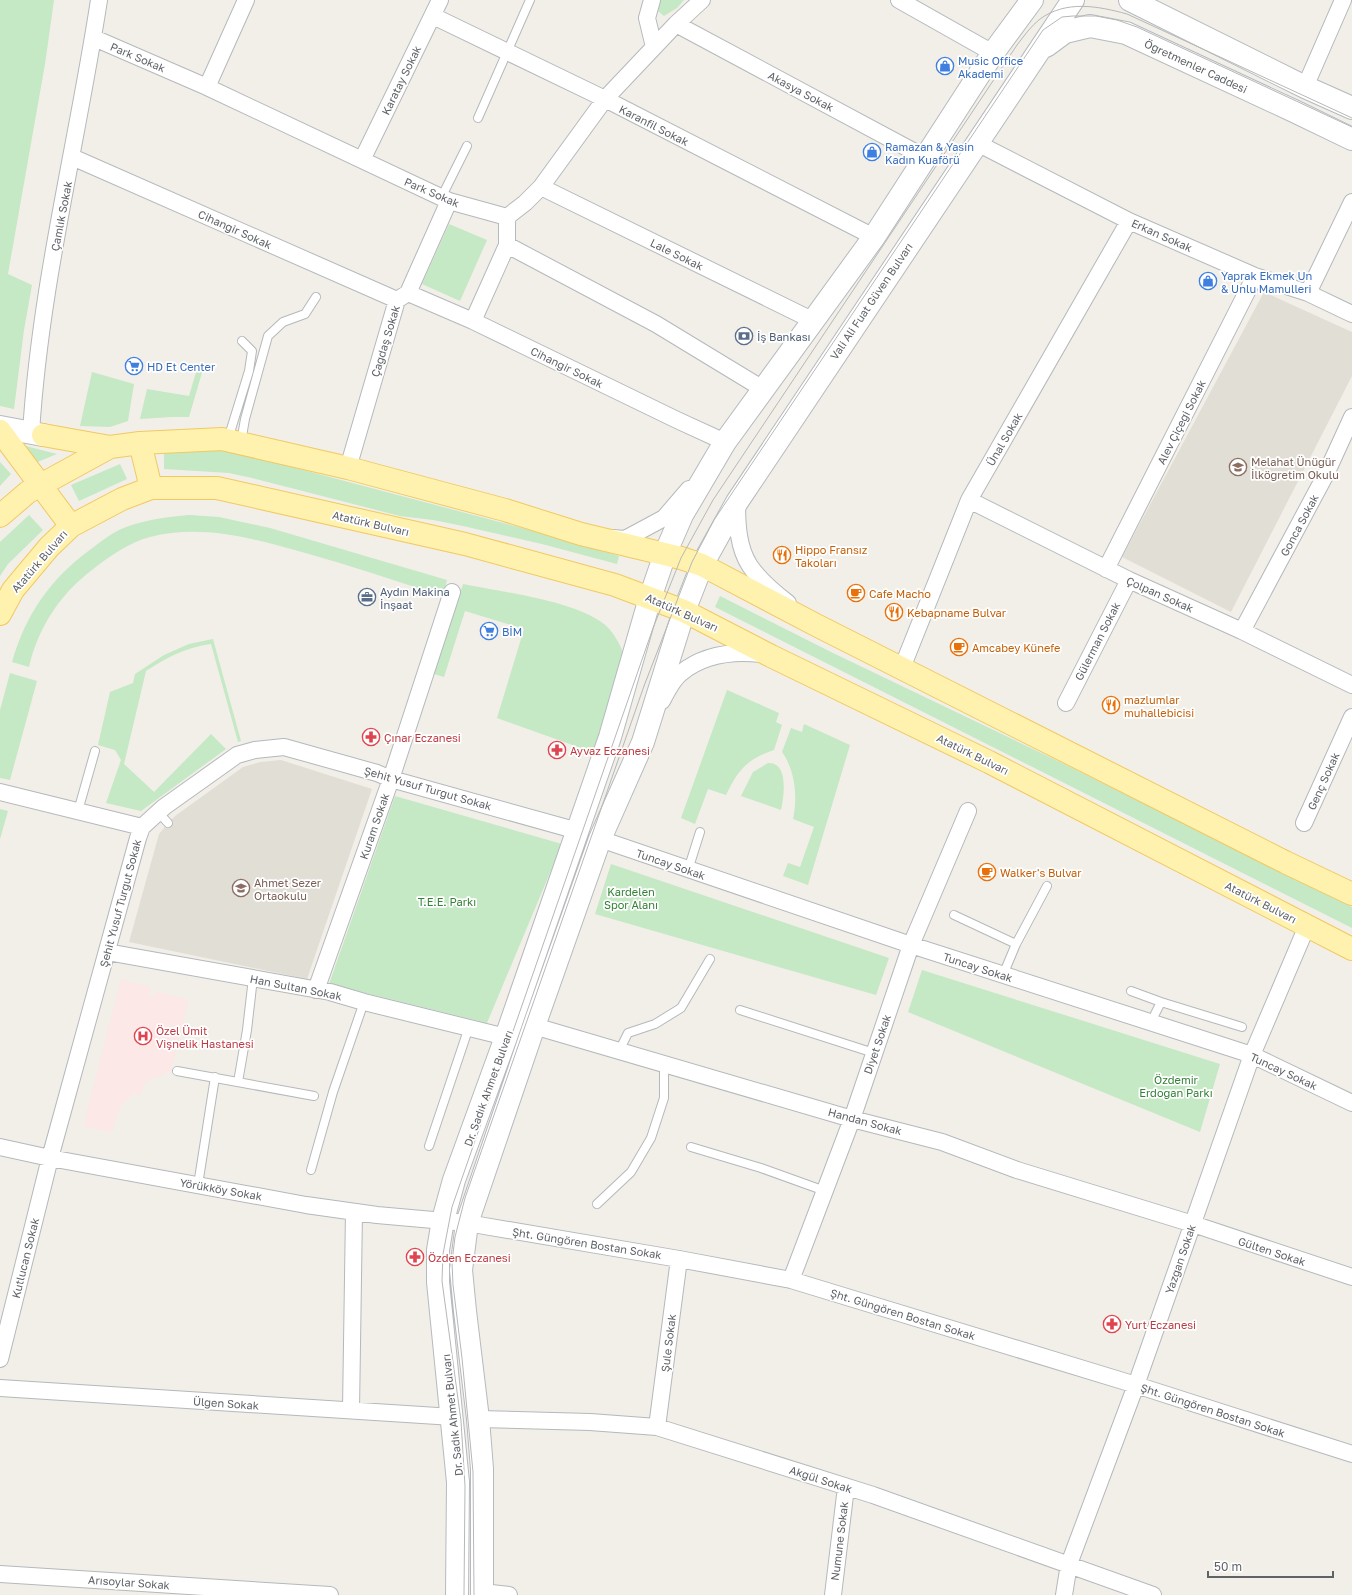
<svg xmlns="http://www.w3.org/2000/svg" width="1352" height="1595" viewBox="0 0 1352 1595" font-family="'Golos Text',sans-serif">
	<style>
		.education { fill: #e1ded6 }
		.medical { fill: #fce8e6 }
		.green { fill: #c5e8c5 }
		.lines { fill: none; stroke-linecap: round; stroke-linejoin: round }
		.lane-casing { stroke: #b5b8bc; stroke-width: 10 }
		.street-casing { stroke: #b5b8bc; stroke-width: 18 }
		.secondary-casing { stroke: #b6babf; stroke-width: 24 }
		.primary-casing { stroke: #f2c960; stroke-width: 24 }
		.lane { stroke: #fff; stroke-width: 8 }
		.street { stroke: #fff; stroke-width: 16 }
		.secondary { stroke: #fff; stroke-width: 22 }
		.primary { stroke: #fff2af; stroke-width: 22 }
		.tram { stroke: #b6b7b8; stroke-width: 1 }
		.labels { text-anchor: middle; dominant-baseline: central; stroke-width: 3.5; stroke-linejoin: round; paint-order: stroke }
		.street-label { font-size: 11px; fill: #5f6368; stroke: #fff }
		.shop-label { font-size: 11px; fill: #366cbe; stroke: #fff; text-anchor: start }
		.service-label { font-size: 11px; fill: #4e5e75; stroke: #fff; text-anchor: start }
		.education-label { font-size: 11px; fill: #785e54; stroke: #fff; text-anchor: start }
		.food-label { font-size: 11px; fill: #c56008; stroke: #fff; text-anchor: start }
		.health-label { font-size: 11px; fill: #be3a42; stroke: #fff; text-anchor: start }
		.park-label { font-size: 11px; fill: #348238; stroke: #fff }
	</style>
	<rect width="100%" height="100%" fill="#f1efe8"/>
	<path class="education" d="M 1264,292 L 1352,332 L 1352,376 L 1231,612 L 1122,557 Z
		M 281,760 L 372,789 L 307,979 L 129,942 L 159,834 L 168,823 L 175,816 L 243,767 L 260,762 Z"/>
	<path class="medical" d="M 121,979 L 151,987 L 149,996 L 154,997 L 156,991 L 189,1000 L 171,1071 L 145,1082 L 141,1095 L 134,1093 L 119,1108 L 112,1133 L 83,1126 Z"/>
	<path class="green" d="M 0,0 L 54,0 L 45,64 L 8,274 L 32,285 L 24,330 L 14,409 L 0,406 Z
		M 660,0 L 684,0 L 677,8 L 664,16 L 658,11 Z
		M 449,224 L 487,240 L 460,301 L 422,284 Z
		M 197,369 L 203,369 L 189,417 L 172,417 L 140,419 L 147,389 L 189,396 Z
		M 92,372 L 134,384 L 128,421 L 110,427 L 80,426 Z
		M 18,444 L 57,454 L 35,463 Z
		M 193,450 L 224,451 L 254,457 L 545,534 L 619,556 L 617,564 L 542,544 L 463,526 L 433,520 L 400,516 L 252,478 L 229,473 L 164,469 L 164,453 Z
		M 0,462 L 11,474 L 0,486 Z
		M 120,464 L 127,479 L 79,501 L 71,485 Z
		M 29,515 L 43,530 L 8,564 L 0,576 L 0,542 Z
		M 190,515 L 219,517 L 270,528 L 447,580 L 443,596 C 396,581 349,565 302,552 C 252,538 201,524 150,537 C 130,542 108,557 92,570 C 60,594 38,628 29,667 L 12,662 C 26,614 50,579 91,549 C 99,543 109,535 119,530 C 141,520 166,517 190,515 Z
		M 463,584 C 501,592 573,600 604,624 C 615,633 620,645 625,657 L 595,753 L 497,718 L 524,629 L 465,611 L 444,677 L 434,674 Z
		M 720,596 L 833,653 L 1062,763 L 1352,907 L 1352,928 L 715,607 Z
		M 213,639 L 241,741 L 238,742 L 211,644 C 186,647 166,658 146,671 L 124,764 L 154,792 L 211,734 L 226,749 L 141,811 L 106,803 L 121,760 L 115,750 L 98,745 L 110,692 L 133,683 L 135,674 L 164,655 L 189,644 Z
		M 10,673 L 37,681 L 10,780 L 0,778 L 0,710 Z
		M 727,690 L 779,713 L 776,722 L 782,725 L 774,750 C 747,759 738,770 726,795 L 708,789 L 695,824 L 681,818 Z
		M 804,724 L 850,745 L 808,885 L 783,876 L 788,863 L 800,867 L 814,827 L 793,819 C 798,797 795,770 782,752 L 791,728 L 802,732 Z
		M 768,763 C 789,762 784,796 781,810 L 741,796 L 753,772 Z
		M 395,796 L 562,844 L 487,1023 L 329,984 Z
		M 0,809 L 8,811 L 0,839 Z
		M 611,864 L 889,958 L 876,995 L 595,914 Z
		M 922,970 L 1220,1064 L 1200,1132 L 908,1012 Z"/>
	<g class="lines">
		<defs>
			<path id="lane" d="M 478,118 L 530,0
				M 441,198 L 467,146
				M 228,439 L 249,371 L 252,351 L 242,341
				M 241,442 L 245,419 L 268,336 L 283,322 L 305,314 L 316,297
				M 78,811 L 95,751
				M 158,812 L 168,823
				M 688,870 L 700,832
				M 954,915 L 1016,944
				M 1003,975 L 1016,944 L 1047,886
				M 1131,991 L 1161,1002 L 1242,1027
				M 740,1010 L 874,1053
				M 1151,1022 L 1161,1002
				M 619,1051 L 628,1033 L 655,1024 L 681,1008 L 710,959
				M 177,1071 L 314,1096
				M 238,1082 L 247,1030 L 253,978
				M 429,1146 L 469,1027
				M 691,1147 L 761,1168 L 825,1191
				M 311,1170 L 333,1092 L 364,1002
				M 198,1185 L 215,1077
				M 597,1204 L 631,1172 L 651,1138 L 664,1098 L 664,1064"/>
			<path id="street" d="M 652,0 L 647,18 L 654,47
				M 899,0 L 993,53
				M 433,16 L 605,99 L 874,237
				M 676,24 L 926,158
				M 94,38 L 207,87 L 449,201 L 507,217 L 525,203 L 541,187 L 605,99 L 676,24 L 702,0
				M 207,87 L 246,0
				M 1305,87 L 1343,0
				M 977,143 L 1129,221 L 1255,276 L 1308,293 L 1352,314
				M 72,157 L 397,300
				M 362,160 L 440,0
				M 541,187 L 814,321
				M 507,217 L 507,245 L 656,324 L 763,389
				M 408,293 L 473,321 L 677,420 L 725,442
				M 1308,293 L 1352,202
				M 473,321 L 507,245
				M 31,433 C 40,286 77,144 99,0
				M 348,468 L 397,300 L 408,293 L 449,201
				M 969,500 L 1129,580 L 1242,631 L 1352,685
				M 737,502 C 737,524 738,548 750,566 C 759,579 775,593 788,603
				M 613,538 L 625,539 L 664,518 L 689,489
				M 1106,569 L 1255,276
				M 1242,631 L 1326,474 L 1352,417
				M 902,668 L 969,500 L 1129,221
				M 662,701 C 667,691 673,679 681,673 C 704,654 733,651 761,654
				M 1066,703 L 1129,580
				M 0,792 L 142,827
				M 1304,823 L 1352,717
				M 600,839 L 911,945 L 1252,1055 L 1352,1103
				M 107,952 L 330,992 L 364,1002 L 506,1037
				M 316,990 L 391,779 L 452,592
				M 534,1026 L 852,1119 L 942,1142 L 1017,1170 L 1193,1224 L 1352,1277
				M 0,1147 L 50,1158 L 306,1205 L 377,1215 L 467,1223 L 679,1259 L 791,1280 L 1136,1385 L 1352,1454
				M 791,1280 L 852,1119 L 911,945 L 968,811
				M 0,1359 L 50,1158 L 138,838 L 142,827 L 164,807 L 237,755 L 255,750 L 284,747 L 377,773 L 391,779 L 578,831
				M 0,1388 L 453,1417
				M 351,1410 L 354,1212
				M 478,1419 L 590,1422 L 657,1427 L 873,1495 L 1153,1595
				M 657,1427 L 679,1259
				M 0,1574 L 330,1595
				M 482,1592 L 509,1595
				M 833,1595 L 846,1487
				M 1064,1595 L 1069,1564 L 1136,1385 L 1252,1055 L 1307,926"/>
			<path id="secondary" d="M 1130,0 L 1305,87 L 1352,108
				M 1046,46 L 1065,32 L 1090,26 L 1126,33 L 1294,111 L 1352,139
				M 0,427 L 43,435
				M 457,1595 L 458,1482 L 438,1282 L 438,1250 L 443,1220 L 454,1180 L 506,1037 L 610,737 L 650,598 L 665,554 L 682,515 L 725,442 L 874,237 L 993,53 L 1032,0
				M 482,1595 L 482,1469 L 478,1419 L 465,1311 L 461,1270 L 467,1223 L 534,1026 L 600,839 L 643,742 L 684,611 L 702,565 L 737,502 L 1073,0"/>
			<path id="primary" d="M 0,431 L 71,526
				M 43,435 L 110,447
				M 140,443 L 151,488
				M 0,516 L 28,492 L 110,447 L 140,443 L 222,439 L 348,468 L 505,510 L 581,534 L 681,558 L 702,565 L 816,625 L 1285,862 L 1352,894
				M 0,614 L 13,590 L 49,547 L 71,526 L 122,499 L 151,488 L 217,488 L 465,544 L 615,585 L 684,611 L 771,656 L 989,762 L 1352,949"/>
		</defs>
		<use href="#lane" class="lane-casing"/>
		<use href="#street" class="street-casing"/>
		<use href="#secondary" class="secondary-casing"/>
		<use href="#primary" class="primary-casing"/>
		<use href="#lane" class="lane"/>
		<use href="#street" class="street"/>
		<use href="#secondary" class="secondary"/>
		<use href="#primary" class="primary"/>
		<path class="tram" d="M 464,1595 L 465,1486 L 461,1421 L 442,1281 L 443,1254 L 452,1207 L 653,628 L 681,558 L 713,500 L 1017,45 C 1024,36 1031,26 1040,19 C 1066,0 1098,6 1127,14 L 1352,118
			M 474,1595 L 473,1472 L 462,1358 L 453,1285 L 452,1262 L 455,1237 L 465,1198 L 644,686 L 692,562 L 714,520 L 1043,30 L 1062,17 L 1073,16 L 1096,16 L 1117,20 L 1137,27 L 1352,127"/>
	</g>
	<defs>
		<symbol id="shop-ring" viewBox="-11 -11 22 22"><circle r="9.5" fill="#fff" stroke="#3f7fe0" stroke-width="1.5"/><path d="M-5-2.5h2.3a2.7 3.5 0 0 1 5.4 0H5L5.5 6h-11ZM-1.5-2.5h3a1.5 2.3 0 0 0-3 0Z" fill="#3f7fe0"/></symbol>
		<symbol id="bank-ring" viewBox="-11 -11 22 22"><circle r="9.5" fill="#fff" stroke="#5c6f8a" stroke-width="1.5"/><path d="M-6-4H6V4H-6ZM0-2.3a2.3 2.3 0 1 0 0 4.6a2.3 2.3 0 1 0 0-4.6Z" fill="#5c6f8a"/></symbol>
		<symbol id="supermarket-ring" viewBox="-11 -11 22 22"><circle r="9.5" fill="#fff" stroke="#3f7fe0" stroke-width="1.5"/><path d="M-6-5.5h2.5l.6 2H6L4.5 2H-2.5L-4.4-4H-6ZM-1.5 3.2a1.3 1.3 0 1 0 .1 0ZM3 3.2a1.3 1.3 0 1 0 .1 0Z" fill="#3f7fe0"/></symbol>
		<symbol id="school-ring" viewBox="-11 -11 22 22"><circle r="9.5" fill="#fff" stroke="#8d6e63" stroke-width="1.5"/><path d="M0-5L7-2L0 1L-7-2ZM-4 1L0 2.5L4 1V4Q0 6-4 4Z" fill="#8d6e63"/></symbol>
		<symbol id="restaurant-ring" viewBox="-11 -11 22 22"><circle r="9.5" fill="#fff" stroke="#e8710a" stroke-width="1.5"/><path d="M-5-6h1v4h1v-4h1v4h1v-4h1v5L-1.5 .5V6h-2V.5L-5-1ZM5-6V6H3V1.5H1.5Q1.5-4 5-6Z" fill="#e8710a"/></symbol>
		<symbol id="cafe-ring" viewBox="-11 -11 22 22"><circle r="9.5" fill="#fff" stroke="#e8710a" stroke-width="1.5"/><path d="M-5.5-4.5H6V0H3Q3 3.5 0 3.5H-2.5Q-5.5 3.5-5.5 0ZM3-3.2v2h1.7v-2ZM-6 4.5H4V6H-6Z" fill="#e8710a"/></symbol>
		<symbol id="office-ring" viewBox="-11 -11 22 22"><circle r="9.5" fill="#fff" stroke="#5c6f8a" stroke-width="1.5"/><path d="M-6-3h4V-5.5h4V-3h4V5H-6ZM-1-4.5V-3h2v-1.5ZM-6 0V1H6V0Z" fill="#5c6f8a"/></symbol>
		<symbol id="pharmacy-ring" viewBox="-11 -11 22 22"><circle r="9.5" fill="#fff" stroke="#e0444e" stroke-width="1.5"/><path d="M-2-6h4v4h4v4h-4v4h-4v-4h-4v-4h4Z" fill="#e0444e"/></symbol>
		<symbol id="hospital-ring" viewBox="-11 -11 22 22"><circle r="9.5" fill="#fff" stroke="#e0444e" stroke-width="1.5"/><path d="M-5-5h3v3.5h4V-5h3V5h-3V1.5h-4V5h-3Z" fill="#e0444e"/></symbol>
	</defs>
	<g fill-rule="evenodd">
		<use href="#shop-ring" x="935" y="56" width="20" height="20"/>
		<use href="#shop-ring" x="862" y="142" width="20" height="20"/>
		<use href="#shop-ring" x="1198" y="271" width="20" height="20"/>
		<use href="#bank-ring" x="734" y="326" width="20" height="20"/>
		<use href="#supermarket-ring" x="124" y="356" width="20" height="20"/>
		<use href="#school-ring" x="1228" y="457" width="20" height="20"/>
		<use href="#restaurant-ring" x="772" y="545" width="20" height="20"/>
		<use href="#cafe-ring" x="846" y="583" width="20" height="20"/>
		<use href="#office-ring" x="357" y="587" width="20" height="20"/>
		<use href="#restaurant-ring" x="884" y="602" width="20" height="20"/>
		<use href="#supermarket-ring" x="479" y="621" width="20" height="20"/>
		<use href="#cafe-ring" x="949" y="637" width="20" height="20"/>
		<use href="#restaurant-ring" x="1101" y="695" width="20" height="20"/>
		<use href="#pharmacy-ring" x="361" y="727" width="20" height="20"/>
		<use href="#pharmacy-ring" x="547" y="740" width="20" height="20"/>
		<use href="#cafe-ring" x="977" y="862" width="20" height="20"/>
		<use href="#school-ring" x="231" y="878" width="20" height="20"/>
		<use href="#hospital-ring" x="133" y="1026" width="20" height="20"/>
		<use href="#pharmacy-ring" x="405" y="1247" width="20" height="20"/>
		<use href="#pharmacy-ring" x="1102" y="1314" width="20" height="20"/>
	</g>
	<g class="labels">
		<g class="street-label">
			<text transform="translate(138 57) rotate(23)">Park Sokak</text>
			<text transform="translate(1196 66) rotate(25)">Öğretmenler Caddesi</text>
			<text transform="translate(401 80) rotate(-64)">Karatay Sokak</text>
			<text transform="translate(801 91) rotate(28)">Akasya Sokak</text>
			<text transform="translate(654 125) rotate(27)">Karanfil Sokak</text>
			<text transform="translate(432 192) rotate(23)">Park Sokak</text>
			<text transform="translate(61 216) rotate(-79)">Çamlık Sokak</text>
			<text transform="translate(235 229) rotate(24)">Cihangir Sokak</text>
			<text transform="translate(1162 235) rotate(24)">Erkan Sokak</text>
			<text transform="translate(677 254) rotate(26)">Lale Sokak</text>
			<text transform="translate(871 301) rotate(-56)">Vali Ali Fuat Güven Bulvarı</text>
			<text transform="translate(385 341) rotate(-73)">Çağdaş Sokak</text>
			<text transform="translate(567 367) rotate(26)">Cihangir Sokak</text>
			<text transform="translate(1181 422) rotate(-63)">Alev Çiçeği Sokak</text>
			<text transform="translate(1004 439) rotate(-60)">Ünal Sokak</text>
			<text transform="translate(371 523) rotate(13)">Atatürk Bulvarı</text>
			<text transform="translate(1299 525) rotate(-62)">Gonca Sokak</text>
			<text transform="translate(39 561) rotate(-49)">Atatürk Bulvarı</text>
			<text transform="translate(1160 594) rotate(24)">Çolpan Sokak</text>
			<text transform="translate(682 612) rotate(24)">Atatürk Bulvarı</text>
			<text transform="translate(1097 641) rotate(-63)">Gülerman Sokak</text>
			<text transform="translate(973 754) rotate(26)">Atatürk Bulvarı</text>
			<text transform="translate(1323 781) rotate(-66)">Genç Sokak</text>
			<text transform="translate(428 788) rotate(16)">Şehit Yusuf Turgut Sokak</text>
			<text transform="translate(374 826) rotate(-71)">Kuram Sokak</text>
			<text transform="translate(671 864) rotate(19)">Tuncay Sokak</text>
			<text transform="translate(1261 902) rotate(27)">Atatürk Bulvarı</text>
			<text transform="translate(120 903) rotate(-75)">Şehit Yusuf Turgut Sokak</text>
			<text transform="translate(978 967) rotate(18)">Tuncay Sokak</text>
			<text transform="translate(296 987) rotate(11)">Han Sultan Sokak</text>
			<text transform="translate(877 1044) rotate(-71)">Diyet Sokak</text>
			<text transform="translate(1284 1071) rotate(25)">Tuncay Sokak</text>
			<text transform="translate(488 1088) rotate(-70)">Dr. Sadık Ahmet Bulvarı</text>
			<text transform="translate(865 1121) rotate(15)">Handan Sokak</text>
			<text transform="translate(221 1189) rotate(10)">Yörükköy Sokak</text>
			<text transform="translate(587 1243) rotate(9)">Şht. Güngören Bostan Sokak</text>
			<text transform="translate(1272 1251) rotate(18)">Gülten Sokak</text>
			<text transform="translate(25 1258) rotate(-76)">Kutlucan Sokak</text>
			<text transform="translate(1180 1259) rotate(-71)">Yazgan Sokak</text>
			<text transform="translate(903 1314) rotate(17)">Şht. Güngören Bostan Sokak</text>
			<text transform="translate(668 1343) rotate(-83)">Şule Sokak</text>
			<text transform="translate(226 1403) rotate(4)">Ülgen Sokak</text>
			<text transform="translate(1213 1410) rotate(18)">Şht. Güngören Bostan Sokak</text>
			<text transform="translate(452 1415) rotate(-96)">Dr. Sadık Ahmet Bulvarı</text>
			<text transform="translate(821 1479) rotate(18)">Akgül Sokak</text>
			<text transform="translate(839 1541) rotate(-83)">Numune Sokak</text>
			<text transform="translate(129 1582) rotate(4)">Arısoylar Sokak</text>
		</g>
		<g class="shop-label">
			<text x="958" y="60">Music Office<tspan x="958" dy="13">Akademi</tspan></text>
			<text x="885" y="146">Ramazan &amp; Yasin<tspan x="885" dy="13">Kadın Kuaförü</tspan></text>
			<text x="1221" y="275">Yaprak Ekmek Un<tspan x="1221" dy="13">&amp; Unlu Mamulleri</tspan></text>
			<text x="147" y="366">HD Et Center</text>
			<text x="502" y="631">BİM</text>
		</g>
		<g class="service-label">
			<text x="757" y="336">İş Bankası</text>
			<text x="380" y="591">Aydın Makina<tspan x="380" dy="13">İnşaat</tspan></text>
		</g>
		<g class="education-label">
			<text x="1251" y="461">Melahat Ünügür<tspan x="1251" dy="13">İlköğretim Okulu</tspan></text>
			<text x="254" y="882">Ahmet Sezer<tspan x="254" dy="13">Ortaokulu</tspan></text>
		</g>
		<g class="food-label">
			<text x="795" y="549">Hippo Fransız<tspan x="795" dy="13">Takoları</tspan></text>
			<text x="869" y="593">Cafe Macho</text>
			<text x="907" y="612">Kebapname Bulvar</text>
			<text x="972" y="647">Amcabey Künefe</text>
			<text x="1124" y="699">mazlumlar<tspan x="1124" dy="13">muhallebicisi</tspan></text>
			<text x="1000" y="872">Walker's Bulvar</text>
		</g>
		<g class="health-label">
			<text x="384" y="737">Çınar Eczanesi</text>
			<text x="570" y="750">Ayvaz Eczanesi</text>
			<text x="156" y="1030">Özel Ümit<tspan x="156" dy="13">Vişnelik Hastanesi</tspan></text>
			<text x="428" y="1257">Özden Eczanesi</text>
			<text x="1125" y="1324">Yurt Eczanesi</text>
		</g>
		<g class="park-label">
			<text x="631" y="891">Kardelen<tspan x="631" dy="13">Spor Alanı</tspan></text>
			<text x="447" y="901">T.E.E. Parkı</text>
			<text x="1176" y="1079">Özdemir<tspan x="1176" dy="13">Erdoğan Parkı</tspan></text>
		</g>
	</g>
	<path d="M1208 1571v6h125v-6" fill="none" stroke="#5f6368" stroke-width="2"/>
	<text x="1214" y="1571" font-size="12" fill="#5f6368" stroke="#ffffff" stroke-width="3" paint-order="stroke">50 m</text>
</svg>
